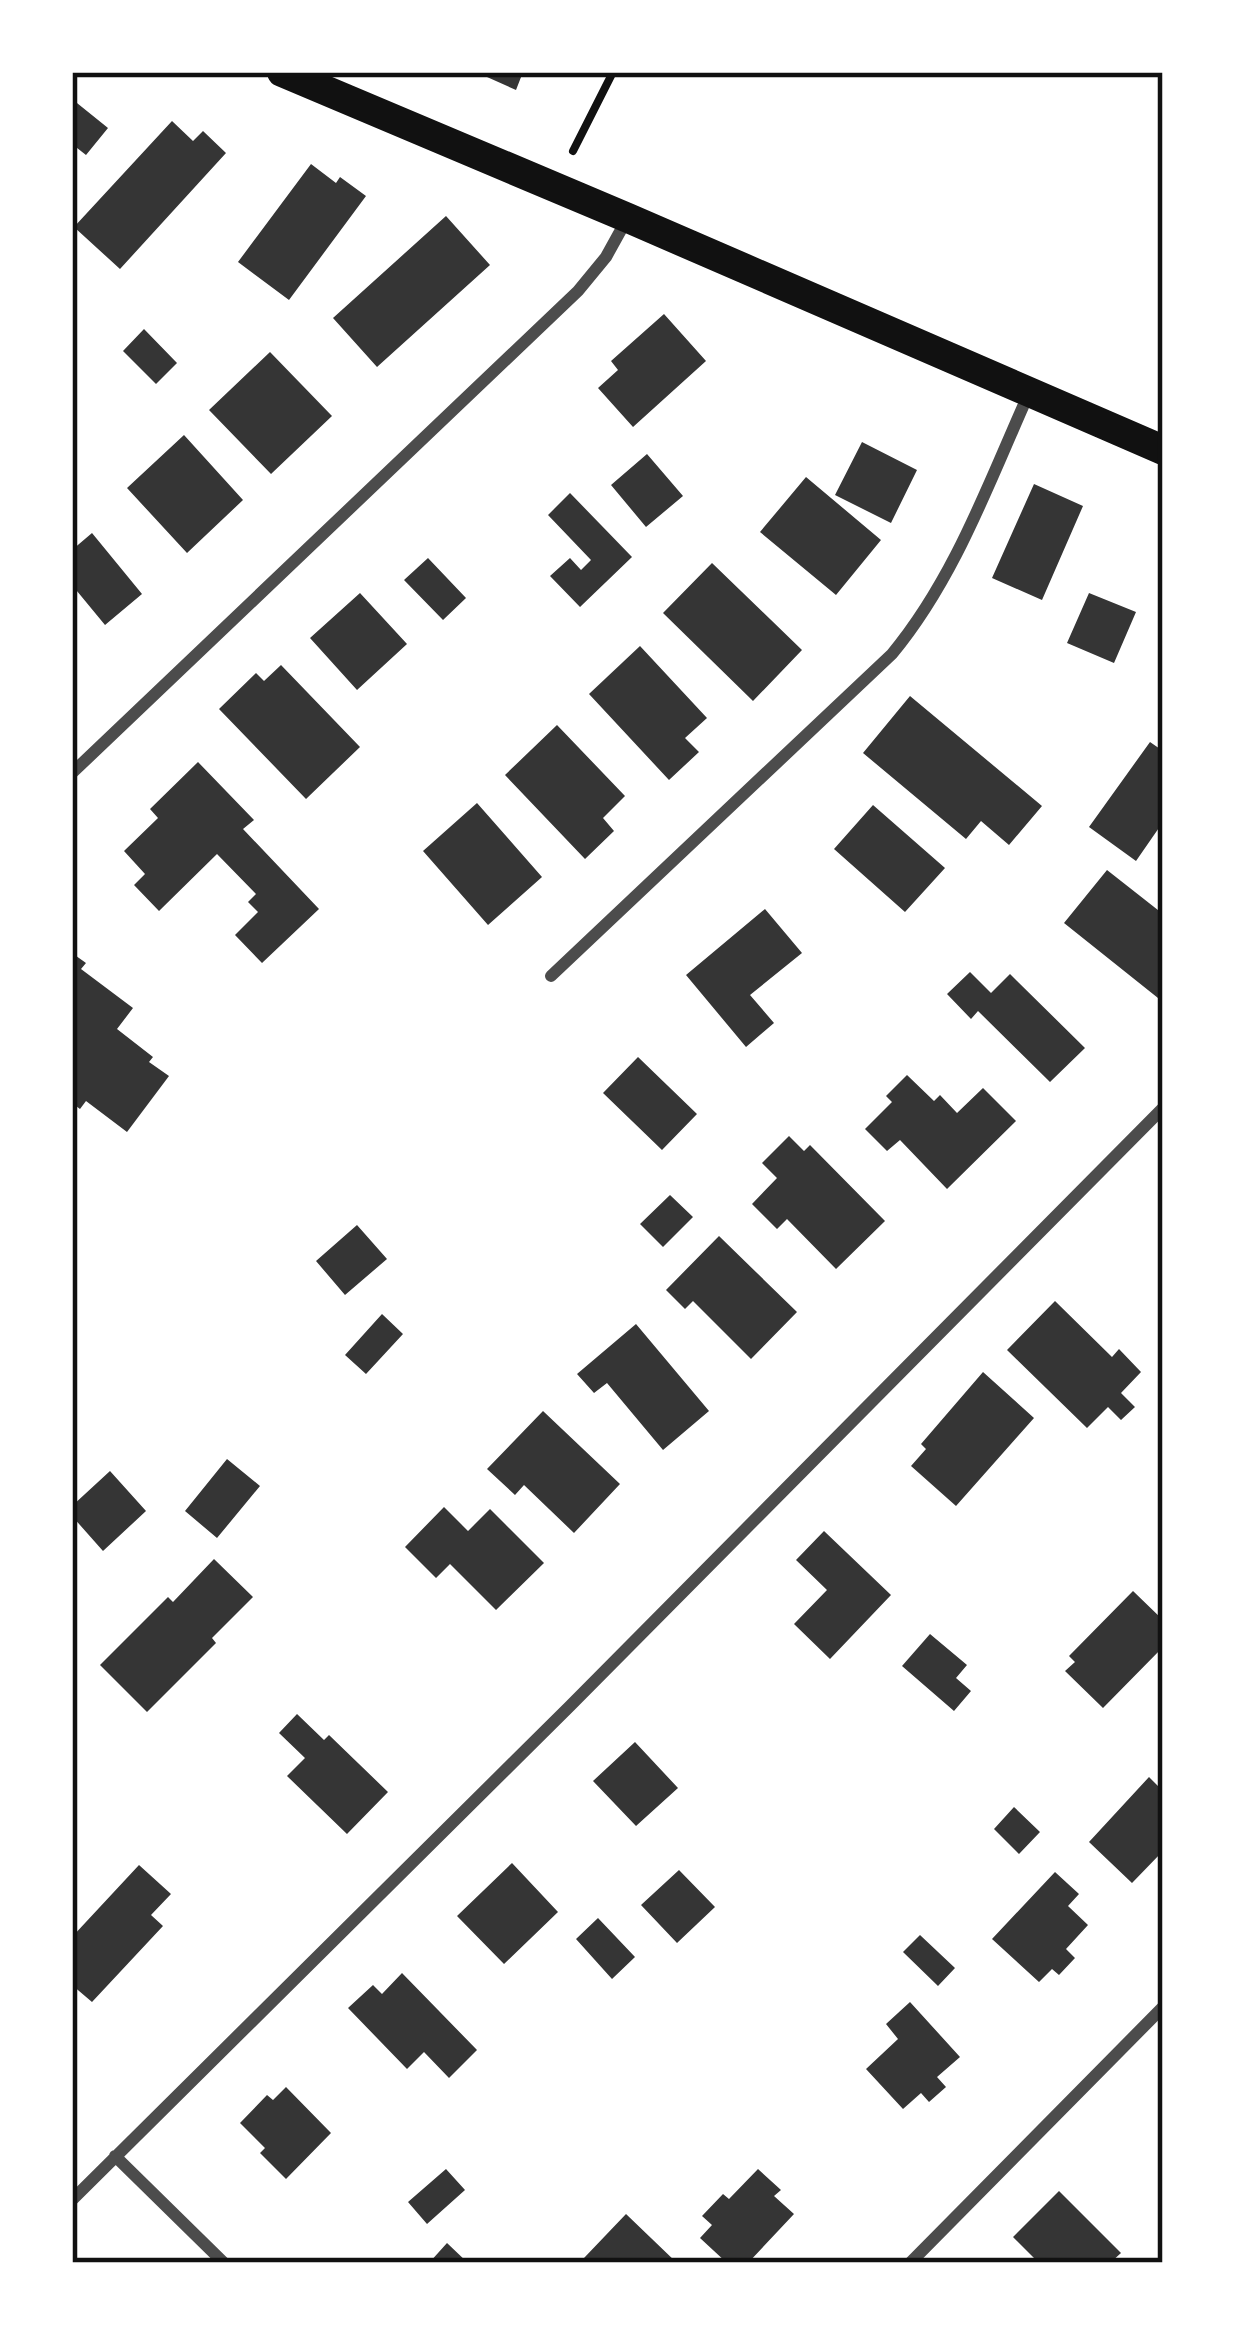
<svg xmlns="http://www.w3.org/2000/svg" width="1235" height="2335" viewBox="0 0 1235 2335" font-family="'Source Serif 4',serif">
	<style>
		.building { fill: #353535 }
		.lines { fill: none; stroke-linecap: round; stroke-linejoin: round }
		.path { stroke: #111; stroke-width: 8 }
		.minor { stroke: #4c4c4c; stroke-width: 12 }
		.primary { stroke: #111; stroke-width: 30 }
		.neatline { fill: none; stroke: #111; stroke-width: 4.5 }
	</style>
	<rect width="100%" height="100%" fill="#fff"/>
	<path class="building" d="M 489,72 L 523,72 L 516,90 L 487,77 Z
		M 72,99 L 108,128 L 86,155 L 72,144 Z
		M 172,121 L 193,141 L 203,131 L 226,153 L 120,269 L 74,227 Z
		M 311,164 L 336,183 L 340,177 L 366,196 L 289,300 L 238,262 Z
		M 446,216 L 490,265 L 377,367 L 333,318 Z
		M 664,314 L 706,361 L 633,427 L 598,388 L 618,370 L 611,361 Z
		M 144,329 L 177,363 L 156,384 L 123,351 Z
		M 270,352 L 332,416 L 271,474 L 209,410 Z
		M 184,435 L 243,500 L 187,553 L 127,488 Z
		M 862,442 L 917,470 L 891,523 L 835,495 Z
		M 647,454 L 683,496 L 646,527 L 611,485 Z
		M 806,477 L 881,540 L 836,595 L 760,532 Z
		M 1034,484 L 1083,506 L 1042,600 L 992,578 Z
		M 570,493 L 632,557 L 580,607 L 550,576 L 570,558 L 581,570 L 591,560 L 548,515 Z
		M 92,533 L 142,594 L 105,625 L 72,585 L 72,550 Z
		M 428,558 L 466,598 L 443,620 L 404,580 Z
		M 712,563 L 802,650 L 753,701 L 663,613 Z
		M 360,593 L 407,644 L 357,690 L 310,638 Z
		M 1089,593 L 1136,612 L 1114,663 L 1067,643 Z
		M 640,646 L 707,718 L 685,738 L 699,752 L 669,780 L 589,694 Z
		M 281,665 L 360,747 L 306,799 L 219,709 L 256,673 L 264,681 Z
		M 910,696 L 1042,806 L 1009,845 L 981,821 L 966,839 L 863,753 Z
		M 557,725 L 625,796 L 603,818 L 614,831 L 585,859 L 505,775 Z
		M 1150,742 L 1163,751 L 1163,822 L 1136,861 L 1089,827 Z
		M 198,762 L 254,820 L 243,829 L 319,909 L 262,963 L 235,935 L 258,912 L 248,902 L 256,894 L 217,854 L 159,911 L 134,885 L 145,874 L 124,851 L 158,818 L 150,809 Z
		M 477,803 L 542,877 L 488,925 L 423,851 Z
		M 873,805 L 945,868 L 905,912 L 834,849 Z
		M 1107,870 L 1163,914 L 1163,1002 L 1064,923 Z
		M 765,909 L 802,953 L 750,995 L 774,1023 L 746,1047 L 686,975 Z
		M 72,953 L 86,963 L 81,969 L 133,1008 L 117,1029 L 153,1057 L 149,1062 L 169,1076 L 127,1132 L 86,1101 L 80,1109 L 72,1103 Z
		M 970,972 L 991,993 L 1010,974 L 1085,1048 L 1050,1082 L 978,1011 L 971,1019 L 947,994 Z
		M 638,1057 L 697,1114 L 662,1150 L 603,1093 Z
		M 907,1075 L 934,1101 L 940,1095 L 957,1113 L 983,1088 L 1016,1121 L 947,1189 L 900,1140 L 887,1151 L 865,1129 L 892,1102 L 886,1096 Z
		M 789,1136 L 804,1151 L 810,1145 L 885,1221 L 836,1269 L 787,1219 L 777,1229 L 752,1204 L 777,1178 L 762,1163 Z
		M 670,1195 L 693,1217 L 663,1247 L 640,1224 Z
		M 357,1225 L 387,1259 L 345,1295 L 316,1261 Z
		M 719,1236 L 797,1312 L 751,1359 L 693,1301 L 685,1309 L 666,1290 Z
		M 1055,1301 L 1112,1357 L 1119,1349 L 1141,1372 L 1121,1393 L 1135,1407 L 1121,1420 L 1108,1407 L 1087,1428 L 1007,1350 Z
		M 382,1314 L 403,1334 L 366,1374 L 345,1355 Z
		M 636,1324 L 709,1411 L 663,1450 L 607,1383 L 594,1393 L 577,1374 Z
		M 983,1372 L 1034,1418 L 956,1506 L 911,1466 L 926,1449 L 921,1444 Z
		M 543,1411 L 620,1484 L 574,1533 L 524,1485 L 515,1495 L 487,1469 Z
		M 227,1459 L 260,1486 L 217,1538 L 185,1511 Z
		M 110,1471 L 146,1511 L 103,1551 L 72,1516 L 72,1506 Z
		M 444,1507 L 468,1531 L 490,1509 L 544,1563 L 496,1610 L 450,1564 L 436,1578 L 405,1547 Z
		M 824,1531 L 891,1595 L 830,1659 L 794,1624 L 827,1590 L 796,1560 Z
		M 214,1559 L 253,1597 L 212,1638 L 216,1643 L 147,1712 L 100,1665 L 168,1597 L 173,1602 Z
		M 1133,1591 L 1163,1620 L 1163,1647 L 1103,1708 L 1065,1671 L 1075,1662 L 1069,1656 Z
		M 930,1634 L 967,1665 L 956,1678 L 971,1691 L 954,1711 L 902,1666 Z
		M 297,1714 L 324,1740 L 329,1735 L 388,1792 L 347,1834 L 287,1776 L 305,1758 L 279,1733 Z
		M 635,1742 L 678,1788 L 636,1826 L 593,1781 Z
		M 1149,1777 L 1163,1791 L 1163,1851 L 1132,1883 L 1089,1842 Z
		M 1014,1807 L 1040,1832 L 1019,1854 L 994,1829 Z
		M 512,1863 L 558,1912 L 504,1964 L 457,1916 Z
		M 139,1865 L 171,1894 L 151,1915 L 163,1926 L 92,2002 L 72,1985 L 72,1937 Z
		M 679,1870 L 715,1907 L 677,1943 L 641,1905 Z
		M 1055,1872 L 1079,1894 L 1068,1906 L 1088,1925 L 1066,1949 L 1075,1958 L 1059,1975 L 1052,1969 L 1039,1982 L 992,1939 Z
		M 598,1918 L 635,1957 L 612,1979 L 576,1939 Z
		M 920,1935 L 955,1968 L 938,1986 L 903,1952 Z
		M 402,1973 L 477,2050 L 449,2078 L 424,2052 L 407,2069 L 348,2008 L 373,1985 L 382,1994 Z
		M 910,2002 L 960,2057 L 937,2077 L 946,2087 L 929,2102 L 921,2093 L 903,2109 L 866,2069 L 898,2039 L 886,2024 Z
		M 286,2087 L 331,2133 L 286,2179 L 260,2153 L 265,2148 L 240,2123 L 267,2095 L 273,2100 Z
		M 446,2169 L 465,2190 L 427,2224 L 408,2202 Z
		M 758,2169 L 781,2190 L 774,2196 L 794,2214 L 748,2263 L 727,2263 L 700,2238 L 712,2225 L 702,2216 L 723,2194 L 729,2199 Z
		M 1059,2191 L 1121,2253 L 1110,2263 L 1039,2263 L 1013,2237 Z
		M 626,2214 L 677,2263 L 590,2263 L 584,2258 Z
		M 447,2243 L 468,2263 L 429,2263 Z"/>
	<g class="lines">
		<path class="path" d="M 573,151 L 613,72"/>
		<path class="minor" d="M 72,773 L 578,291 L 606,257 L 627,219
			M 551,976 L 892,654 C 955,578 989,482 1029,393
			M 115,2156 L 224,2263
			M 72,2200 L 570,1706 L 1163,1108
			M 910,2263 L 1163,2007"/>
		<path class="primary" d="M 282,72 L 628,218 L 1163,450"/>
	</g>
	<rect width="1235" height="2335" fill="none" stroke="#ffffff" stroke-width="150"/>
	<rect x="75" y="75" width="1085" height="2185" class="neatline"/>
</svg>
